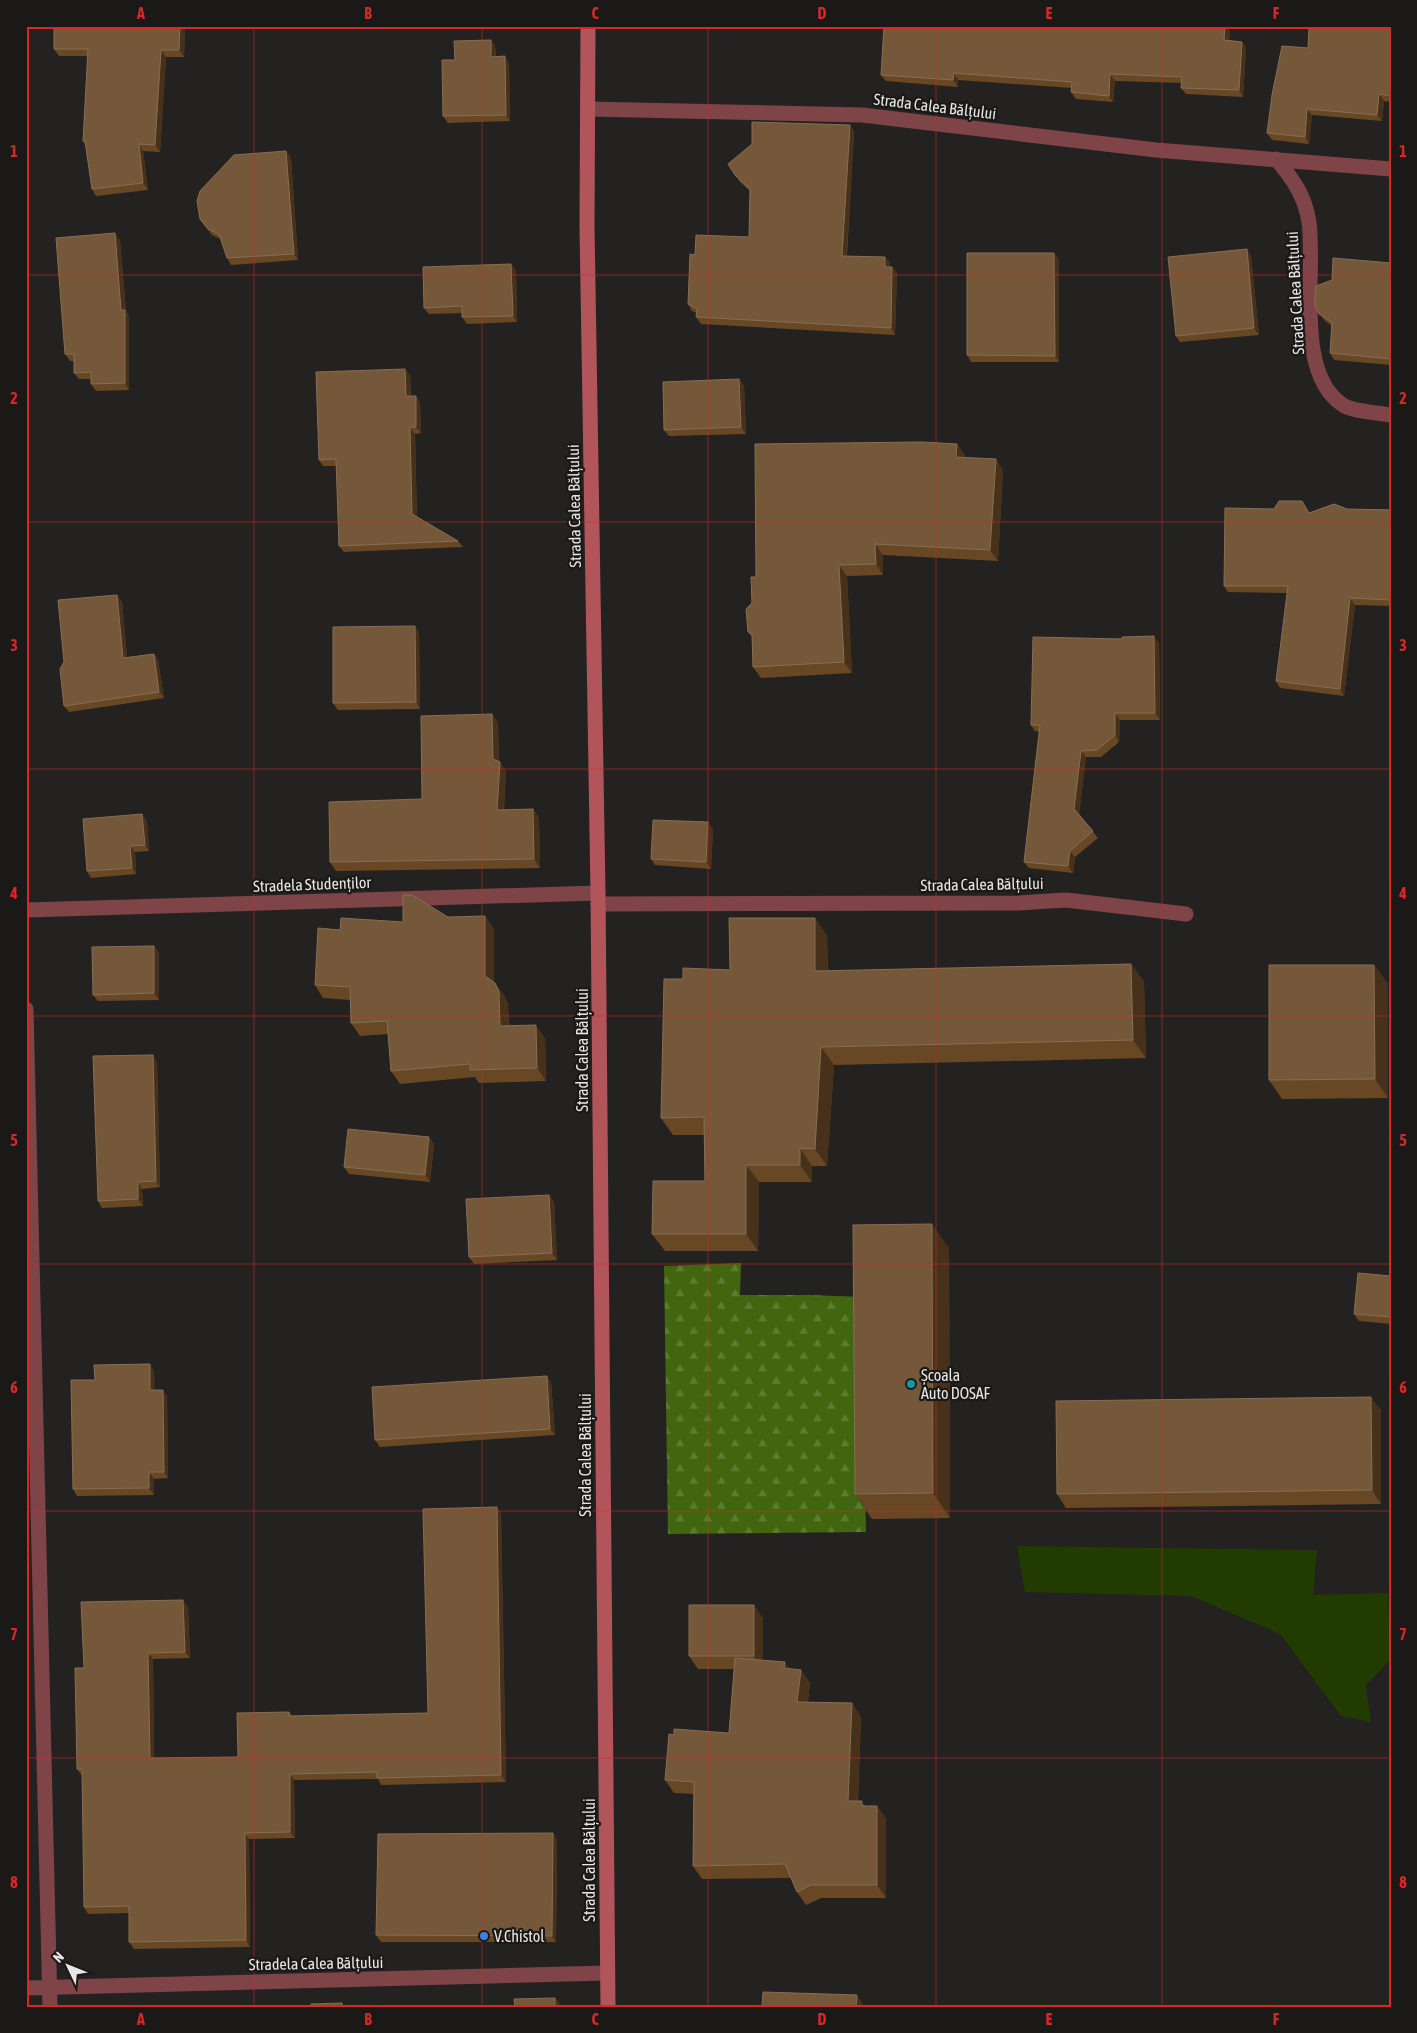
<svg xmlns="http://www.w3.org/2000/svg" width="1417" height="2033" viewBox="0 0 1417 2033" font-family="'Asap Condensed',sans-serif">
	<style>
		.green { fill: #223b00 }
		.forest { fill: url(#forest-firs) }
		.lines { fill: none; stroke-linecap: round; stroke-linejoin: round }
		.minor { stroke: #7f4447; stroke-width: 15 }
		.secondary { stroke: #b2555b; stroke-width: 15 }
		.wall { fill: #684724 }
		.shaded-wall { fill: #47311a }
		.building { fill: #755839; stroke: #876e54 }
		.grid { fill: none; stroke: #d62828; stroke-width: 1; stroke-opacity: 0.55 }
		.culture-dot { fill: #0f9aa8; stroke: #1b1917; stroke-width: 2 }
		.shop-dot { fill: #3f7fe0; stroke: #1b1917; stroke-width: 2 }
		.labels { text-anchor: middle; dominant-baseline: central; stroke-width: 4.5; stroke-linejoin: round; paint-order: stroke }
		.street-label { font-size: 16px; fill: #e7e6e4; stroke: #1b1917 }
		.poi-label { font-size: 16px; fill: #e7e6e4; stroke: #1b1917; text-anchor: start }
		.neatline { fill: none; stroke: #d62828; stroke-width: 2 }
		.grid-label { font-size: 16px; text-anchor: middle; font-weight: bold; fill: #d62828 }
	</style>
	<defs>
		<pattern id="forest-firs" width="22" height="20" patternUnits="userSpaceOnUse" patternTransform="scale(1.25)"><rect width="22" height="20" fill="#41660f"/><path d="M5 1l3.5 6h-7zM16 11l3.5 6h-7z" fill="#5c7c32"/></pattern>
	</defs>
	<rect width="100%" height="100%" fill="#242220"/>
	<path class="green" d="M 1017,1546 L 1317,1550 L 1313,1595 L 1388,1593 L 1391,1659 L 1366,1685 L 1371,1722 L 1341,1716 L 1280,1634 L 1191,1596 L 1025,1592 Z"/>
	<path class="forest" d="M 741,1263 L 740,1295 L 810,1295 L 861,1297 L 866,1532 L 668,1534 L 664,1266 Z"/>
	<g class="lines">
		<path class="minor" d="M 588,109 L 862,115 L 1156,150 L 1391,169
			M 1276,159 C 1293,179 1305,196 1309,222 C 1316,273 1294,374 1343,405 C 1351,411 1379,413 1391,415
			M 598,904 L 1018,903 L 1066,900 L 1186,914
			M 26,910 L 598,893
			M 26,1009 L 50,2007
			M 26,1988 L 607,1973"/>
		<path class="secondary" d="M 588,26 L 587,226 L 598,893 L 608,2007"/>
	</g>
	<path class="wall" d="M 54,26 L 185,26 L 184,57 L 166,57 L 160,152 L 143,151 L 148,190 L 96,196 L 92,189 L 86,146 L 83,141 L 88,56 L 59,56 L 54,49 Z
		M 1391,26 L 1391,102 L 1384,101 L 1382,121 L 1312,115 L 1309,144 L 1272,140 L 1267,133 Z
		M 1230,29 L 1229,40 L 1242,42 L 1246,48 L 1243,97 L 1186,94 L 1181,88 L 1182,83 L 1115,81 L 1113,102 L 1076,99 L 1071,92 L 1072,88 L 958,80 L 958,87 L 886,81 L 881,75 Z
		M 491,40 L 495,46 L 496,57 L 509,63 L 510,121 L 448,123 L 443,116 L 455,60 Z
		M 854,131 L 847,256 L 885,257 L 890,263 L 890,267 L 892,267 L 897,273 L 895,335 L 701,324 L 696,317 L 697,313 L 692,311 L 688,304 L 695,255 L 749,237 L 750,191 L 740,182 L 735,175 Z
		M 286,151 L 291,158 L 298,260 L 231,265 L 227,258 L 221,239 L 212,235 L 200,219 Z
		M 120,240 L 126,311 L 129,316 L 129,390 L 96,391 L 91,384 L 91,379 L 79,379 L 74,373 L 74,361 L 70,361 L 65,354 Z
		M 1247,249 L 1251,256 L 1259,335 L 1180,342 L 1176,336 Z
		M 1054,253 L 1059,260 L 1059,362 L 971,362 L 967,355 Z
		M 1391,263 L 1391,365 L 1334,360 L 1330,353 L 1332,326 L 1324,320 L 1315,306 Z
		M 511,264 L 516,271 L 517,322 L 467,324 L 462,317 L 462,313 L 429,314 L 424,308 Z
		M 410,375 L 411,396 L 416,396 L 420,403 L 421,433 L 415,434 L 417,517 L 458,541 L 463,547 L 344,552 L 339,546 L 337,466 L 323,466 L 319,460 Z
		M 739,379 L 744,386 L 746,434 L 669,436 L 664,430 Z
		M 957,444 L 965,455 L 965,457 L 1003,470 L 998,561 L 883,555 L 883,575 L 847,576 L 852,673 L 761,678 L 753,667 L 752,637 L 748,632 L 756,577 Z
		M 1347,509 L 1391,510 L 1391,606 L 1355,605 L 1344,696 L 1280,688 L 1276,681 L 1287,593 L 1228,592 L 1224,586 L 1310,512 Z
		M 117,595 L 122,602 L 127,658 L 154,654 L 158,660 L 164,698 L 69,712 L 64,706 Z
		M 419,632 L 420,709 L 338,710 L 333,703 Z
		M 1122,639 L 1159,643 L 1160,720 L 1120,720 L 1119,742 L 1101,757 L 1086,757 L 1079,814 L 1098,838 L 1075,857 L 1073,873 L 1029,868 L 1024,862 L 1039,732 L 1035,731 L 1031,725 Z
		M 492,714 L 498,723 L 499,762 L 506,771 L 504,810 L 533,809 L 539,818 L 540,868 L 336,871 L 330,862 L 422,799 Z
		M 147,821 L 149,851 L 135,852 L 136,874 L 91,878 L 87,871 Z
		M 713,829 L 711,869 L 655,865 L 651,859 Z
		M 485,916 L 494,929 L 494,982 L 504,995 L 508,1004 L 509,1026 L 545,1038 L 546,1081 L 479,1083 L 475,1077 L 400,1084 L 391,1071 L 388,1034 L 360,1036 L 351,1023 L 350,1000 L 323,998 L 315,985 L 340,930 L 448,917 Z
		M 827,935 L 828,971 L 1131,964 L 1144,982 L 1146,1058 L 834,1065 L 827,1166 L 812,1166 L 812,1182 L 759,1182 L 758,1251 L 665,1251 L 652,1234 L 705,1181 L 704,1135 L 673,1135 L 661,1118 L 683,979 L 730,970 Z
		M 154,946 L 159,953 L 159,1000 L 98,1001 L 93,995 Z
		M 1374,965 L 1388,984 L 1388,1098 L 1282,1099 L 1269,1080 Z
		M 157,1062 L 160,1187 L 142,1189 L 143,1206 L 102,1208 L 98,1201 Z
		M 434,1144 L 430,1182 L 349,1174 L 344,1167 Z
		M 549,1195 L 554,1202 L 557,1260 L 474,1264 L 469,1257 Z
		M 949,1248 L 950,1518 L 872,1519 L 855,1494 Z
		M 1391,1276 L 1391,1324 L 1359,1321 L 1354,1314 Z
		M 154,1371 L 154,1390 L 167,1396 L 168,1478 L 154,1479 L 154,1495 L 77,1496 L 73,1489 L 95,1380 Z
		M 551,1382 L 555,1435 L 380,1447 L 375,1440 Z
		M 1381,1410 L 1381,1504 L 1066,1508 L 1057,1494 Z
		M 501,1513 L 506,1782 L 381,1785 L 378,1779 L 294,1780 L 295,1838 L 249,1839 L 250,1947 L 134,1949 L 129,1942 L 129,1913 L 88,1914 L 84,1907 L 82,1776 L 77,1769 L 84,1668 L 188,1607 L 190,1658 L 153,1659 L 154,1758 L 238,1757 L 289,1712 L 292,1716 L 428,1713 Z
		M 763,1618 L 763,1660 L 789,1669 L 801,1670 L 810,1683 L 808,1702 L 852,1703 L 861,1717 L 858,1801 L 866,1806 L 877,1806 L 886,1819 L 886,1898 L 821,1898 L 806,1905 L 797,1892 L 791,1878 L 702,1879 L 693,1866 L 694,1794 L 674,1793 L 665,1780 L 729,1733 L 734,1669 L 698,1669 L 689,1656 Z
		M 557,1840 L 556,1942 L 381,1942 L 376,1935 Z"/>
	<path class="shaded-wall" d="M 180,26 L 185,26 L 184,57 L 179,50 Z
		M 1225,26 L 1228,26 L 1230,29 L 1229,47 L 1224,40 Z
		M 491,40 L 495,46 L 496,63 L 491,57 Z
		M 1242,42 L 1246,48 L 1243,97 L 1239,90 Z
		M 161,50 L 166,57 L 160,152 L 155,145 Z
		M 505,56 L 509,63 L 510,121 L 506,115 Z
		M 954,73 L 958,80 L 958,87 L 953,80 Z
		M 1110,74 L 1115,81 L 1113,102 L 1109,96 Z
		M 1379,94 L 1384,101 L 1382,121 L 1377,115 Z
		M 1307,109 L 1312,115 L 1309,144 L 1305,137 Z
		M 850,125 L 854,131 L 846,263 L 842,256 Z
		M 139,144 L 143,151 L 148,190 L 143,183 Z
		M 286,151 L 291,158 L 298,260 L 294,254 Z
		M 115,233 L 120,240 L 126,311 L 129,316 L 129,390 L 125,383 L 121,310 Z
		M 1247,249 L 1251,256 L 1259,335 L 1254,328 Z
		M 1054,253 L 1059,260 L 1059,362 L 1055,356 Z
		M 885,257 L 890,263 L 890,273 L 885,267 Z
		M 511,264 L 516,271 L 517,322 L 513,316 Z
		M 892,267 L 897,273 L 895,335 L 891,328 Z
		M 405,369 L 410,375 L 411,403 L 406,396 Z
		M 739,379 L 744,386 L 746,434 L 741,427 Z
		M 416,396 L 420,403 L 421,433 L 416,427 Z
		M 410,427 L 415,434 L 417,521 L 412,514 Z
		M 957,444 L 965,455 L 964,468 L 956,457 Z
		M 996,459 L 1003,470 L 998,561 L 990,550 Z
		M 875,544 L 883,555 L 883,575 L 876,564 Z
		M 839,565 L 847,576 L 852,673 L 844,662 Z
		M 117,595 L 122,602 L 128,665 L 123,658 Z
		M 1350,598 L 1355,605 L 1344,696 L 1340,689 Z
		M 415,626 L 419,632 L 420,709 L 416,702 Z
		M 1154,636 L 1159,643 L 1160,720 L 1155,713 Z
		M 154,654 L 158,660 L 164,698 L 159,692 Z
		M 1115,713 L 1120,720 L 1119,742 L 1115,735 Z
		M 492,714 L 498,723 L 499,768 L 493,759 Z
		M 1081,751 L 1086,757 L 1079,815 L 1074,809 Z
		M 500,762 L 506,771 L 503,819 L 497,810 Z
		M 533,809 L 539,818 L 540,868 L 534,859 Z
		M 142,814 L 147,821 L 149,851 L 145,845 Z
		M 708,822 L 713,829 L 711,869 L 706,862 Z
		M 130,846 L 135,852 L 136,874 L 132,868 Z
		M 1070,851 L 1075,857 L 1073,873 L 1068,866 Z
		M 485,916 L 494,929 L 494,989 L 485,976 Z
		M 815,918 L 827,935 L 828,988 L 815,971 Z
		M 154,946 L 159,953 L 159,1000 L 154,993 Z
		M 1131,964 L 1144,982 L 1146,1058 L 1133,1040 Z
		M 1374,965 L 1388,984 L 1388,1098 L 1375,1079 Z
		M 495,983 L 504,995 L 508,1004 L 509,1039 L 500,1026 Z
		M 536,1025 L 545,1038 L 546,1081 L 537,1068 Z
		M 821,1047 L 834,1065 L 827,1166 L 815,1149 Z
		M 153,1055 L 157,1062 L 160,1187 L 156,1181 Z
		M 429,1137 L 434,1144 L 430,1182 L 425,1175 Z
		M 800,1148 L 812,1166 L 812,1182 L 800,1165 Z
		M 746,1165 L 759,1182 L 758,1251 L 746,1234 Z
		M 138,1182 L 142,1189 L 143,1206 L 138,1199 Z
		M 549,1195 L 554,1202 L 557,1260 L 552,1253 Z
		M 932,1224 L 949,1248 L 950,1518 L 933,1493 Z
		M 150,1364 L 154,1371 L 155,1396 L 150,1390 Z
		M 547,1376 L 551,1382 L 555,1435 L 550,1429 Z
		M 163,1390 L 167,1396 L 168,1478 L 164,1472 Z
		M 1371,1397 L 1381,1410 L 1381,1504 L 1372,1490 Z
		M 149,1472 L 154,1479 L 154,1495 L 149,1488 Z
		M 497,1507 L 501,1513 L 506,1782 L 501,1775 Z
		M 183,1600 L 188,1607 L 190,1658 L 185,1652 Z
		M 754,1605 L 763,1618 L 763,1669 L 754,1656 Z
		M 148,1653 L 153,1659 L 154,1764 L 150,1758 Z
		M 785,1662 L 794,1675 L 784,1668 Z
		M 801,1670 L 810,1683 L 806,1715 L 797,1702 Z
		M 852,1703 L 861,1717 L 857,1814 L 848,1801 Z
		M 290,1774 L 294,1780 L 295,1838 L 290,1832 Z
		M 877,1806 L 886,1819 L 886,1898 L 877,1885 Z
		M 245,1833 L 249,1839 L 250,1947 L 246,1940 Z
		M 553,1833 L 557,1840 L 556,1942 L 552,1936 Z
		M 857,1995 L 865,2007 L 856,2007 Z
		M 555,1998 L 560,2004 L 560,2007 L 555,2007 Z"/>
	<path class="building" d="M 54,26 L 180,26 L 179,50 L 161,50 L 155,145 L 139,144 L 143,183 L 92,189 L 85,141 L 83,141 L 88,49 L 54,49 Z
		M 884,26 L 1225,26 L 1224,40 L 1242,42 L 1239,90 L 1181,88 L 1182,77 L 1110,74 L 1109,96 L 1071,92 L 1072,82 L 954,73 L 953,80 L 881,75 Z
		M 1309,26 L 1391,26 L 1391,96 L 1379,94 L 1377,115 L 1307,109 L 1305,137 L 1267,133 L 1272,95 L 1282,46 L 1308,48 Z
		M 491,40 L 491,57 L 505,56 L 506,115 L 443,116 L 442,60 L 455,60 L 454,41 Z
		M 752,122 L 850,125 L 842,256 L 885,257 L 885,267 L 892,267 L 891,328 L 696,317 L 697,309 L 688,304 L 690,254 L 695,255 L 696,235 L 749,237 L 750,189 L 735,175 L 728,164 L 752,144 Z
		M 286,151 L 294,254 L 227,258 L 219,234 L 208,229 L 200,219 L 197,201 L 200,191 L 234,155 Z
		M 115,233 L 121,310 L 125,310 L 125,383 L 91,384 L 91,372 L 74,373 L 74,354 L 65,354 L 56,238 Z
		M 1247,249 L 1254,328 L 1176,336 L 1168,257 Z
		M 967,253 L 1054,253 L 1055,356 L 967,355 Z
		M 1333,258 L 1391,263 L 1391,359 L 1330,353 L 1332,322 L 1319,314 L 1315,306 L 1315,294 L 1316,286 L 1332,280 Z
		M 511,264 L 513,316 L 462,317 L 462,306 L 424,308 L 423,267 Z
		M 405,369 L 406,396 L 416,396 L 416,427 L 410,427 L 412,514 L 458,541 L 339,546 L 336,459 L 319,460 L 316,372 Z
		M 739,379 L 741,427 L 664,430 L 663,382 Z
		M 922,442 L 957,444 L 956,457 L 996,459 L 990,550 L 875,544 L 876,564 L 839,565 L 844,662 L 753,667 L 752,634 L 748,632 L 746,609 L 752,603 L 751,577 L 756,577 L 755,444 Z
		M 1279,501 L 1302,501 L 1309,513 L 1334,504 L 1347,509 L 1391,510 L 1391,600 L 1350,598 L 1340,689 L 1276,681 L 1288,586 L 1224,586 L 1225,508 L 1274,509 Z
		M 117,595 L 123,658 L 154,654 L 159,692 L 64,706 L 60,669 L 64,662 L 58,600 Z
		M 415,626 L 416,702 L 333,703 L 333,627 Z
		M 1154,636 L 1155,713 L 1115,713 L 1115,735 L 1097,750 L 1081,751 L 1074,809 L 1093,831 L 1070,851 L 1068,866 L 1024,862 L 1040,725 L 1031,725 L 1033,637 L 1122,639 L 1122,637 Z
		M 492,714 L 493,759 L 500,762 L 497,810 L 533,809 L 534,859 L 330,862 L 329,802 L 422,799 L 421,716 Z
		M 142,814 L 145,845 L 130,846 L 132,868 L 87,871 L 83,819 Z
		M 653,820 L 708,822 L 706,862 L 651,859 Z
		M 403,895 L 412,895 L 448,917 L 485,916 L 485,976 L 495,983 L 499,992 L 500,1026 L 536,1025 L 537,1068 L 470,1070 L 470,1064 L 391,1071 L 387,1021 L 351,1023 L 350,987 L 315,985 L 318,928 L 340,930 L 341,918 L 403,922 Z
		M 729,918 L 815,918 L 815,971 L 1131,964 L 1133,1040 L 821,1047 L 815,1149 L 800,1148 L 800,1165 L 746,1165 L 746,1234 L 652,1234 L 653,1181 L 705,1181 L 704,1117 L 661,1118 L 664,979 L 683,979 L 683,968 L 730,970 Z
		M 154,946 L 154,993 L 93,995 L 92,947 Z
		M 1269,965 L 1374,965 L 1375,1079 L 1269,1080 Z
		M 153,1055 L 156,1181 L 138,1182 L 138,1199 L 98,1201 L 93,1056 Z
		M 348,1129 L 429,1137 L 425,1175 L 344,1167 Z
		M 549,1195 L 552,1253 L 469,1257 L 466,1199 Z
		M 932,1224 L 933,1493 L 855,1494 L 853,1225 Z
		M 1358,1273 L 1391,1276 L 1391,1317 L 1354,1314 Z
		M 150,1364 L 150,1390 L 163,1390 L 164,1472 L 149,1472 L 149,1488 L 73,1489 L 71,1380 L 95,1380 L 94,1365 Z
		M 547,1376 L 550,1429 L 375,1440 L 372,1387 Z
		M 1371,1397 L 1372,1490 L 1057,1494 L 1056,1401 Z
		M 497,1507 L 501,1775 L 377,1778 L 377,1772 L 290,1774 L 290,1832 L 245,1833 L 246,1940 L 129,1942 L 129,1906 L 84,1907 L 82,1769 L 77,1769 L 75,1668 L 84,1668 L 81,1602 L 183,1600 L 185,1652 L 148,1653 L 150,1758 L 238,1757 L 237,1713 L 289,1712 L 289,1716 L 428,1713 L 423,1509 Z
		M 689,1605 L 754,1605 L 754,1656 L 689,1656 Z
		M 735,1658 L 785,1662 L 784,1668 L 801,1670 L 797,1702 L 852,1703 L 848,1801 L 862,1801 L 862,1806 L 877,1806 L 877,1885 L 811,1885 L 797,1892 L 785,1864 L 693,1866 L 694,1782 L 665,1780 L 669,1734 L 674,1735 L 674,1729 L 729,1733 Z
		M 553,1833 L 552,1936 L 376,1935 L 378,1834 Z
		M 763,1992 L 857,1995 L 856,2007 L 762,2007 Z
		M 555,1998 L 555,2007 L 515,2007 L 514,1999 Z
		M 342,2003 L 343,2007 L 311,2007 L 311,2004 Z"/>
	<path class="grid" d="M 254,26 L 254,2007M 482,26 L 482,2007M 708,26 L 708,2007M 936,26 L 936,2007M 1162,26 L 1162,2007M 26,275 L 1391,275M 26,522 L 1391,522M 26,769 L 1391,769M 26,1016 L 1391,1016M 26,1264 L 1391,1264M 26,1511 L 1391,1511M 26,1758 L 1391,1758"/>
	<circle class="culture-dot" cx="911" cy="1384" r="5"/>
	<circle class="shop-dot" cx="484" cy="1936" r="5"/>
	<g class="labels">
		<g class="street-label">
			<text transform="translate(935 106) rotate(7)">Strada Calea Bălțului</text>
			<text transform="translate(1295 293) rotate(-93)">Strada Calea Bălțului</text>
			<text transform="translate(574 506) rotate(-91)">Strada Calea Bălțului</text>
			<text transform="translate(312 884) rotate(-2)">Stradela Studenților</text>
			<text transform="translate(982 884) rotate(-1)">Strada Calea Bălțului</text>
			<text transform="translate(582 1050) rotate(-90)">Strada Calea Bălțului</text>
			<text transform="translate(585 1455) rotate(-90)">Strada Calea Bălțului</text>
			<text transform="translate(589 1860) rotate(-90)">Strada Calea Bălțului</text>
			<text transform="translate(316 1963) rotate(-1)">Stradela Calea Bălțului</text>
		</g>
		<g class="poi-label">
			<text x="921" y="1375">Școala<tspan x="921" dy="18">Auto DOSAF</tspan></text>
			<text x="494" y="1936">V.Chistol</text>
		</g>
	</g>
	<rect width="1417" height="2033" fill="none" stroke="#1b1917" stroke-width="55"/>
	<g transform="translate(68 1966) rotate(313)" stroke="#1b1917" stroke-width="4" paint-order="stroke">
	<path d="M0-4L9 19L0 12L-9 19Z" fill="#e7e6e4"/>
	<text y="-8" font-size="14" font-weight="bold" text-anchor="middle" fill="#e7e6e4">N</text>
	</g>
	<rect x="28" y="28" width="1362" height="1978" class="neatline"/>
	<g class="grid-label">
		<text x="141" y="19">A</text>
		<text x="368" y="19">B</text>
		<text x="595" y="19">C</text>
		<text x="822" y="19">D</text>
		<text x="1049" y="19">E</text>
		<text x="1276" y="19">F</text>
		<text x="14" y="157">1</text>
		<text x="1403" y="157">1</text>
		<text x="14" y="404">2</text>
		<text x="1403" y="404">2</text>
		<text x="14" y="651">3</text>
		<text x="1403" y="651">3</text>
		<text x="14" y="899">4</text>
		<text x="1403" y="899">4</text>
		<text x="14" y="1146">5</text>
		<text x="1403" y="1146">5</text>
		<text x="14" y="1393">6</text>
		<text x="1403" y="1393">6</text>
		<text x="14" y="1640">7</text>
		<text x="1403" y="1640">7</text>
		<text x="14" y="1888">8</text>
		<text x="1403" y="1888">8</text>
		<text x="141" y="2025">A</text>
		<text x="368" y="2025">B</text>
		<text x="595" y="2025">C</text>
		<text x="822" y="2025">D</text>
		<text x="1049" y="2025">E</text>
		<text x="1276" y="2025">F</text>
	</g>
</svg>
